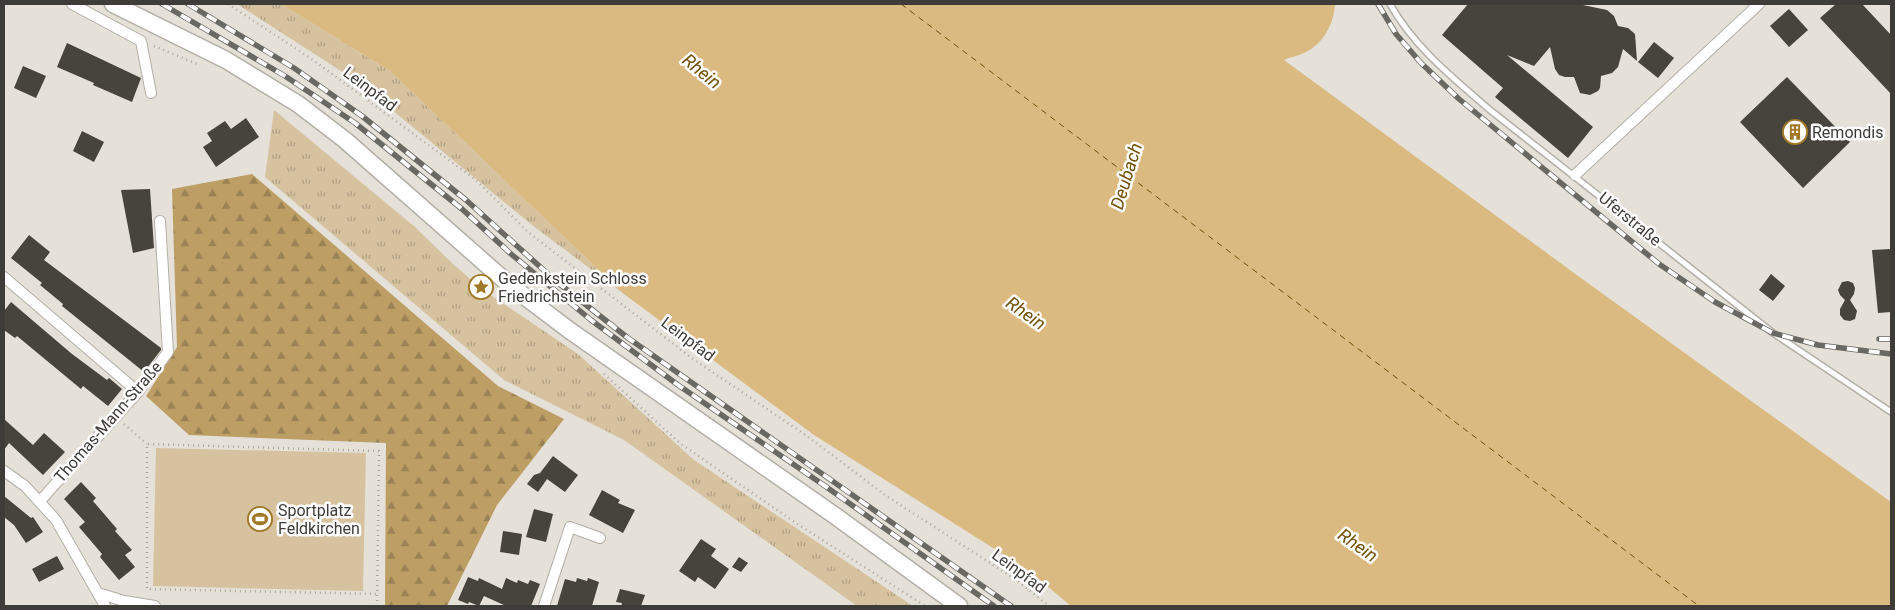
<svg xmlns="http://www.w3.org/2000/svg" width="1895" height="610" viewBox="0 0 1895 610" font-family="Roboto,sans-serif">
	<style>
		.grass { fill: url(#grass-tufts) }
		.forest { fill: url(#forest-firs) }
		.pitch { fill: #d6c29f }
		.water { fill: #daba80 }
		.lines { fill: none; stroke-linecap: round; stroke-linejoin: round }
		.ferry { stroke: #6f5005; stroke-width: 1; stroke-dasharray: 6 5; stroke-linecap: butt }
		.building { fill: #47433d }
		.lane-casing { stroke: #b3afa7; stroke-width: 8 }
		.street-casing { stroke: #b3afa7; stroke-width: 12 }
		.primary-casing { stroke: #b3afa7; stroke-width: 19 }
		.path { stroke: #a9a59e; stroke-width: 2.5; stroke-dasharray: 1 4; stroke-linecap: butt }
		.lane { stroke: #fff; stroke-width: 5 }
		.street { stroke: #fff; stroke-width: 10 }
		.primary { stroke: #fff; stroke-width: 16 }
		.rail-casing { stroke: #6a6863; stroke-width: 5.5 }
		.rail { stroke: #fff; stroke-width: 4; stroke-dasharray: 11; stroke-linecap: butt }
		.labels { text-anchor: middle; dominant-baseline: central; stroke-width: 5; stroke-linejoin: round; paint-order: stroke }
		.street-label { font-size: 16px; fill: #3e3c39; stroke: #fff }
		.poi-label { font-size: 16px; fill: #3e3c39; stroke: #fff; text-anchor: start }
		.water-label { font-size: 18px; font-style: italic; fill: #6f5005; stroke: #fff }
	</style>
	<defs>
		<pattern id="grass-tufts" width="24" height="20" patternUnits="userSpaceOnUse" patternTransform="scale(1.25)"><rect width="24" height="20" fill="#d6c29f"/><path d="M3 7l-1-3M5 7V3M7 7l1-3M15 17l-1-3M17 17v-4M19 17l1-3" fill="none" stroke="#af9f83"/></pattern>
		<pattern id="forest-firs" width="22" height="20" patternUnits="userSpaceOnUse" patternTransform="scale(1.25)"><rect width="22" height="20" fill="#bd9e65"/><path d="M5 1l3.5 6h-7zM16 11l3.5 6h-7z" fill="#9b8254"/></pattern>
	</defs>
	<rect width="100%" height="100%" fill="#e5e0d8"/>
	<path class="grass" d="M 237,4 L 281,4 L 390,71 L 624,294 L 532,225 L 358,82 Z
		M 274,110 L 415,227 L 453,264 L 483,290 L 578,354 L 694,460 L 913,606 L 857,606 L 624,440 L 504,380 L 265,177 Z"/>
	<path class="forest" d="M 252,174 L 498,386 L 564,419 L 497,505 L 447,606 L 385,606 L 386,443 L 189,435 L 146,396 L 177,347 L 172,189 Z"/>
	<path class="pitch" d="M 156,448 L 366,453 L 363,591 L 153,586 Z"/>
	<path class="water" d="M 281,4 L 1335,4 C 1334,23 1324,43 1306,52 C 1299,56 1289,57 1284,60 L 1574,273 L 1891,502 L 1891,606 L 1071,606 L 1028,570 L 814,435 L 624,294 L 390,71 Z"/>
	<g class="lines">
		<path class="ferry" d="M 901,4 L 1699,606"/>
	</g>
	<path class="building" d="M 1468,4 L 1578,4 L 1607,10 L 1614,16 L 1618,26 L 1628,28 L 1635,34 L 1637,61 L 1623,49 L 1618,67 L 1612,73 L 1601,76 L 1600,88 L 1598,91 L 1590,95 L 1580,93 L 1574,77 L 1565,77 L 1559,75 L 1555,69 L 1550,47 L 1534,66 L 1507,55 L 1593,127 L 1568,158 L 1495,97 L 1503,88 L 1442,35 Z
		M 1836,4 L 1862,4 L 1891,35 L 1891,94 L 1820,18 Z
		M 1789,9 L 1808,30 L 1789,47 L 1770,26 Z
		M 1654,42 L 1674,58 L 1658,78 L 1638,62 Z
		M 67,43 L 141,78 L 132,102 L 93,85 L 94,83 L 57,67 Z
		M 23,66 L 46,76 L 36,98 L 14,88 Z
		M 1787,77 L 1850,142 L 1803,188 L 1740,122 Z
		M 246,118 L 259,137 L 216,167 L 203,147 L 212,141 L 207,133 L 225,121 L 231,129 Z
		M 82,131 L 104,142 L 94,162 L 73,151 Z
		M 150,189 L 154,248 L 133,253 L 121,190 Z
		M 29,235 L 50,252 L 44,260 L 161,348 L 161,350 L 144,372 L 62,306 L 63,304 L 40,285 L 42,283 L 11,258 Z
		M 1891,249 L 1891,312 L 1878,313 L 1872,250 Z
		M 1771,274 L 1785,286 L 1773,301 L 1759,290 Z
		M 1848,281 L 1853,283 L 1855,288 L 1854,294 L 1850,300 L 1857,311 L 1855,319 L 1850,321 L 1844,320 L 1840,315 L 1840,309 L 1845,300 L 1840,295 L 1838,290 L 1842,282 Z
		M 11,302 L 72,354 L 107,380 L 109,378 L 122,389 L 108,406 L 83,386 L 81,389 L 17,336 L 15,338 L 4,330 L 4,311 Z
		M 4,419 L 33,445 L 44,433 L 65,452 L 43,475 L 9,443 L 4,450 Z
		M 553,456 L 578,475 L 565,492 L 547,479 L 538,492 L 527,484 L 534,475 L 540,473 Z
		M 81,482 L 96,498 L 93,501 L 117,529 L 115,531 L 132,550 L 125,555 L 135,567 L 119,580 L 100,557 L 102,554 L 79,527 L 85,522 L 64,499 Z
		M 602,490 L 620,500 L 618,503 L 635,510 L 623,533 L 589,515 Z
		M 4,496 L 31,518 L 33,517 L 43,532 L 26,543 L 14,525 L 4,517 Z
		M 534,509 L 553,514 L 546,542 L 526,537 Z
		M 503,531 L 522,534 L 519,555 L 500,552 Z
		M 701,539 L 716,549 L 711,556 L 729,569 L 715,589 L 698,577 L 695,582 L 679,571 Z
		M 57,556 L 64,569 L 39,582 L 32,569 Z
		M 739,557 L 748,563 L 741,572 L 732,567 Z
		M 468,577 L 478,581 L 479,578 L 502,589 L 506,578 L 517,583 L 518,580 L 528,584 L 530,580 L 540,584 L 531,606 L 506,606 L 484,596 L 479,606 L 469,602 L 468,604 L 458,600 Z
		M 577,578 L 587,581 L 588,578 L 599,582 L 592,606 L 557,606 L 565,579 L 576,582 Z
		M 620,589 L 645,595 L 641,606 L 621,606 L 622,603 L 616,602 Z"/>
	<g class="lines">
		<defs>
			<path id="lane" d="M 1390,4 C 1414,47 1453,78 1490,110 L 1773,333 L 1891,412"/>
			<path id="street" d="M 72,4 L 141,41 L 151,93
				M 1575,175 L 1759,4
				M 4,277 L 138,392
				M 4,471 L 25,486 L 56,520 L 105,606
				M 40,501 L 138,392 L 168,352 L 160,221
				M 98,593 L 124,601 L 155,606
				M 544,606 L 570,527 L 600,538"/>
			<path id="primary" d="M 113,4 L 226,60 L 298,104 L 345,140 L 511,286 L 569,330 L 834,515 L 959,606"/>
		</defs>
		<use href="#lane" class="lane-casing"/>
		<use href="#street" class="street-casing"/>
		<use href="#primary" class="primary-casing"/>
		<path class="path" d="M 228,4 L 313,60 L 476,180 L 528,232 L 693,359 L 807,436 L 885,495 L 1015,579 L 1049,606
			M 154,46 L 197,64
			M 604,374 L 681,444 L 799,525 L 925,606
			M 124,424 L 147,444
			M 377,606 L 379,451 L 147,444 L 147,589 L 377,594"/>
		<use href="#lane" class="lane"/>
		<use href="#street" class="street"/>
		<use href="#primary" class="primary"/>
		<defs>
			<path id="rail" d="M 162,4 L 285,76 L 355,123 L 462,209 L 511,254 L 591,320 L 678,385 L 825,486 L 994,606
				M 188,4 L 294,68 L 362,116 L 466,200 L 557,282 L 628,338 L 1011,606
				M 1378,4 L 1396,34 L 1421,63 L 1459,99 L 1659,264 L 1715,302 L 1773,333 L 1818,345 L 1891,354
				M 1879,339 L 1891,339"/>
		</defs>
		<use href="#rail" class="rail-casing"/>
		<use href="#rail" class="rail"/>
	</g>
	<defs>
		<symbol id="building-ring" viewBox="-11 -11 22 22"><circle r="9.5" fill="#fff" stroke="#a07826" stroke-width="1.5"/><path d="M-4-6H4V6H1V3H-1V6H-4ZM-2.5-4.3h1.7v1.8h-1.7ZM.8-4.3h1.7v1.8H.8ZM-2.5-1h1.7V.8h-1.7ZM.8-1h1.7V.8H.8Z" fill="#a07826"/></symbol>
		<symbol id="sight-ring" viewBox="-11 -11 22 22"><circle r="9.5" fill="#fff" stroke="#a07826" stroke-width="1.5"/><path d="M0-6L1.8-2.2L6-1.7L2.9 1.2L3.7 5.4L0 3.3L-3.7 5.4L-2.9 1.2L-6-1.7L-1.8-2.2Z" fill="#a07826"/></symbol>
		<symbol id="stadium-ring" viewBox="-11 -11 22 22"><circle r="9.5" fill="#fff" stroke="#a07826" stroke-width="1.5"/><path d="M0-5a6.5 5 0 1 0 0 10a6.5 5 0 1 0 0-10ZM-3.5-1.8h7v3.6h-7Z" fill="#a07826"/></symbol>
	</defs>
	<g fill-rule="evenodd">
		<use href="#building-ring" x="1781" y="118" width="28" height="28"/>
		<use href="#sight-ring" x="467" y="273" width="28" height="28"/>
		<use href="#stadium-ring" x="246" y="505" width="28" height="28"/>
	</g>
	<g class="labels">
		<g class="street-label">
			<text transform="translate(370 89) rotate(37)">Leinpfad</text>
			<text transform="translate(1630 219) rotate(39)">Uferstraße</text>
			<text transform="translate(688 339) rotate(37)">Leinpfad</text>
			<text transform="translate(108 422) rotate(-49)">Thomas-Mann-Straße</text>
			<text transform="translate(1019 571) rotate(36)">Leinpfad</text>
		</g>
		<g class="poi-label">
			<text x="1812" y="132">Remondis</text>
			<text x="498" y="278">Gedenkstein Schloss<tspan x="498" dy="18">Friedrichstein</tspan></text>
			<text x="278" y="510">Sportplatz<tspan x="278" dy="18">Feldkirchen</tspan></text>
		</g>
		<g class="water-label">
			<text transform="translate(702 71) rotate(39)">Rhein</text>
			<text transform="translate(1126 176) rotate(-73)">Deubach</text>
			<text transform="translate(1026 313) rotate(35)">Rhein</text>
			<text transform="translate(1358 545) rotate(35)">Rhein</text>
		</g>
	</g>
	<rect width="1895" height="610" fill="none" stroke="#3e3c39" stroke-width="10"/>
</svg>
